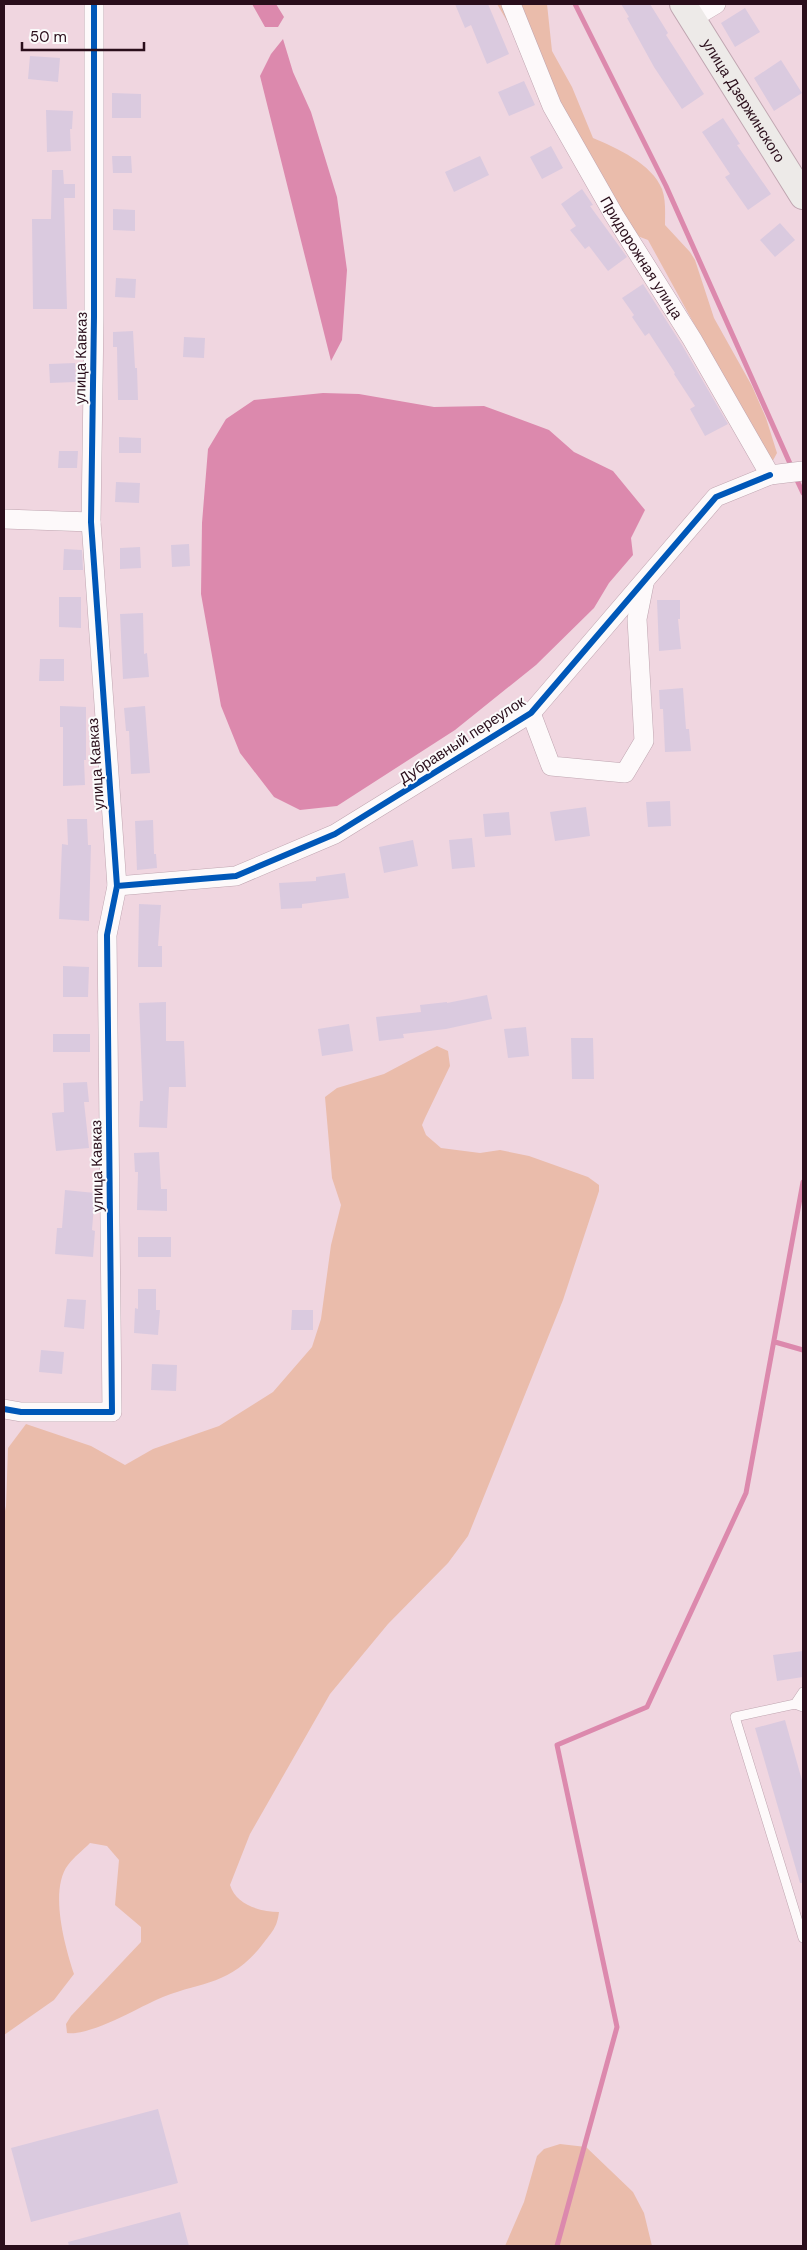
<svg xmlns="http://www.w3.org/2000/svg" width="807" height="2250" viewBox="0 0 807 2250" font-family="'DM Sans',sans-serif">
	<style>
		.green { fill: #eabcab }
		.water { fill: #dc89ad }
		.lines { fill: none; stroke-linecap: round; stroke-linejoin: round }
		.stream { stroke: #dc89ad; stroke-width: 5 }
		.building { fill: #dacadf }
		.service-casing { stroke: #bfa5b0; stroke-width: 10 }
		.minor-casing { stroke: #bfa5b0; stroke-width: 20 }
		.secondary-casing { stroke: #bfa5b0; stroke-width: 28 }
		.service { stroke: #fdf9fa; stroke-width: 9 }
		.minor { stroke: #fdf9fa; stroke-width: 19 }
		.secondary { stroke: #edeae8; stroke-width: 26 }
		.cycleway-casing { stroke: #fbfbfb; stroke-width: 9 }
		.cycleway { stroke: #0057b8; stroke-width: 6 }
		.labels { text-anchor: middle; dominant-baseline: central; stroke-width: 4; stroke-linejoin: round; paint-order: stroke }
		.street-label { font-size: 15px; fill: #2a0e1b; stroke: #fbfbfb }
	</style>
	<rect width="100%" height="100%" fill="#f0d6e0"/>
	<path class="green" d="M 497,4 L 547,4 L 552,51 L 572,87 L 593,138 C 617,148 652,164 662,189 C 666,200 665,213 665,225 L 690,252 L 695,260 L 714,318 L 752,386 L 766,418 L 777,453 L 771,464 L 648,240 L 619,229 L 555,102 Z
		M 437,1046 L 448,1051 L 450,1066 L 425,1118 L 422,1125 L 426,1135 L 441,1148 L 480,1153 L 500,1150 L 529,1156 L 588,1177 L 599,1185 L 599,1191 L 563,1300 L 468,1536 L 448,1563 L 388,1624 L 330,1694 L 250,1834 L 230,1885 C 236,1905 261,1912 279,1912 C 277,1928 272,1932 262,1945 C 228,1988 200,1980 156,2000 C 134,2010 90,2036 67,2033 L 66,2024 L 71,2016 L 141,1942 L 141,1927 L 115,1905 L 119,1860 L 107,1846 L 90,1843 C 83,1850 74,1857 68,1865 C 49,1890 65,1947 74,1974 L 54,2000 L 4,2035 L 4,1516 L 6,1506 L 8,1448 L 26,1424 L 91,1446 L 125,1465 L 153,1449 L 219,1426 L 273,1392 L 312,1347 L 321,1319 L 331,1245 L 341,1205 L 332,1178 L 325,1097 L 337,1088 L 384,1074 Z
		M 560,2144 L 586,2147 L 633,2192 L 644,2213 L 652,2246 L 505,2246 L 524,2202 L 537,2156 L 544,2149 Z"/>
	<path class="water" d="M 252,4 L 276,4 L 284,17 L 278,27 L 265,27 Z
		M 283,39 L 293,72 L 311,112 L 337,197 L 347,270 L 342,340 L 331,361 L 260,76 L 271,54 Z
		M 323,393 L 359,394 L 434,407 L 484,406 L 549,430 L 574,452 L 613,471 L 645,510 L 631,538 L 633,555 L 609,583 L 594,608 L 536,665 L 455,730 L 337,806 L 300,810 L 274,797 L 240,753 L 221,706 L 201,594 L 202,523 L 208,449 L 226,419 L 254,400 Z"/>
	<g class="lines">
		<path class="stream" d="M 575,4 L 666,186 L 792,468
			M 795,476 L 803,493
			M 775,1342 L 803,1350
			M 557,2246 L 617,2027 L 557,1745 L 647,1707 L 746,1493 L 803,1182"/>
	</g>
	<path class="building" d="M 455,4 L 488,4 L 509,54 L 487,64 L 471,25 L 465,28 Z
		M 621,4 L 650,4 L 668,33 L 666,35 L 704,94 L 682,109 L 654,67 L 627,18 L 629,17 Z
		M 745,8 L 760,32 L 735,47 L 721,23 Z
		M 30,56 L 60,58 L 58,82 L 28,79 Z
		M 781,60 L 802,93 L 774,111 L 754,78 Z
		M 524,81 L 535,105 L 509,116 L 498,92 Z
		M 112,93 L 141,94 L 141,118 L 112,118 Z
		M 46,110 L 73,111 L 72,129 L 70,129 L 71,151 L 47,152 Z
		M 723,118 L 740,144 L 737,145 L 771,194 L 748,210 L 725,177 L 730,174 L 702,132 Z
		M 551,146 L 563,168 L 542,179 L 530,157 Z
		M 112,156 L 131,156 L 132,173 L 113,173 Z
		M 480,156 L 489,175 L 454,192 L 445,172 Z
		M 52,170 L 63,170 L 64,184 L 75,184 L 75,198 L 64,198 L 67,309 L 33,309 L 32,219 L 51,219 Z
		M 582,189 L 593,205 L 590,206 L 627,257 L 608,271 L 589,246 L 585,249 L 570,230 L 576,226 L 561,204 Z
		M 113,209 L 135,210 L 135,231 L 113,230 Z
		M 780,223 L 795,240 L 775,257 L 760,240 Z
		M 116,278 L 136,279 L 135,298 L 115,297 Z
		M 643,284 L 682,345 L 728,424 L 705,436 L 690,409 L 695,406 L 674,374 L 675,373 L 649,333 L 645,336 L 632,317 L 634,315 L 622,298 Z
		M 133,331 L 135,368 L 137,368 L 138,400 L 118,400 L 117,347 L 113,347 L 113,332 Z
		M 184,337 L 205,338 L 204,358 L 183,357 Z
		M 75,363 L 76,382 L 50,383 L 49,364 Z
		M 119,437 L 141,438 L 141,453 L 119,453 Z
		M 59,451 L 78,451 L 77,468 L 58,468 Z
		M 116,482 L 140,483 L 139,503 L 115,502 Z
		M 189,544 L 190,566 L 172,567 L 171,545 Z
		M 140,547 L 141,568 L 120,569 L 120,548 Z
		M 64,549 L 82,550 L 83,570 L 63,570 Z
		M 59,597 L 81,597 L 81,628 L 59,627 Z
		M 657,600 L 680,600 L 680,619 L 678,619 L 681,649 L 659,651 Z
		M 143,613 L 144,654 L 147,653 L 149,677 L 123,679 L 120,614 Z
		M 40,659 L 64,659 L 64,681 L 39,681 Z
		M 683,688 L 686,729 L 689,729 L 691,751 L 665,752 L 663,709 L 660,709 L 659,690 Z
		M 60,706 L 86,707 L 86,760 L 84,760 L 85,785 L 63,786 L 63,727 L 60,727 Z
		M 145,706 L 150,773 L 131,774 L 129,731 L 126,731 L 124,708 Z
		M 670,801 L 671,826 L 648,827 L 646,802 Z
		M 586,807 L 590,836 L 555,841 L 550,812 Z
		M 509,812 L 511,835 L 485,837 L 483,814 Z
		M 67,819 L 87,819 L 88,845 L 91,845 L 89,921 L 59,919 L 62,844 L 68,845 Z
		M 153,820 L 154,854 L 156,854 L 157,868 L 137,870 L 135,821 Z
		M 472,838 L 475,867 L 452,869 L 449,840 Z
		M 413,840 L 418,866 L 384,873 L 379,847 Z
		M 345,873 L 349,898 L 302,904 L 302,908 L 281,909 L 279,883 L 316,881 L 316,877 Z
		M 139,904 L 161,905 L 158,946 L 162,946 L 162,967 L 138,967 Z
		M 63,966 L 89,967 L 88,997 L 63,997 Z
		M 487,995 L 492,1019 L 446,1029 L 403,1034 L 404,1038 L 379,1041 L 376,1017 L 421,1012 L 420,1005 L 447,1002 L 447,1003 Z
		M 166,1002 L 166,1041 L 184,1041 L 186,1087 L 169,1087 L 167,1128 L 139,1127 L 140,1101 L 143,1101 L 139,1003 Z
		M 349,1024 L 353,1051 L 322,1056 L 318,1029 Z
		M 526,1027 L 529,1056 L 508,1058 L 504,1029 Z
		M 53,1034 L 90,1034 L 90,1052 L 53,1052 Z
		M 571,1038 L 593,1038 L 594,1079 L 572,1079 Z
		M 87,1082 L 89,1102 L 84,1102 L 89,1148 L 56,1151 L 52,1113 L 64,1112 L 63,1083 Z
		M 159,1152 L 161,1189 L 167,1189 L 167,1211 L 137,1210 L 138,1172 L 135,1172 L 134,1153 Z
		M 65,1190 L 95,1193 L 92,1230 L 95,1231 L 93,1257 L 55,1254 L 57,1228 L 62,1228 Z
		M 138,1237 L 171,1237 L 171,1257 L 138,1257 Z
		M 138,1289 L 156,1289 L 156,1310 L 160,1310 L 158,1335 L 134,1333 L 135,1308 L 138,1309 Z
		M 67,1299 L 86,1300 L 84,1329 L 64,1327 Z
		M 292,1310 L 313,1310 L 313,1330 L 291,1330 Z
		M 41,1350 L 64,1352 L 62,1374 L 39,1372 Z
		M 152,1364 L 177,1365 L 176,1391 L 151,1390 Z
		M 803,1651 L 803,1677 L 777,1681 L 773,1655 Z
		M 785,1720 L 803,1784 L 803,1883 L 800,1883 L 755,1728 Z
		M 158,2109 L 178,2183 L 31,2222 L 11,2148 Z
		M 180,2212 L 189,2246 L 69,2246 L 68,2242 Z"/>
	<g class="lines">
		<defs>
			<path id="service" d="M 795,1704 L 803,1692
				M 803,1707 L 795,1704 L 735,1717 L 803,1938"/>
			<g id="minor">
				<path id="s1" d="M 511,4 L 552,106 L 614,215 L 692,339 L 770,475 L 803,471"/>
				<path d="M 691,19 L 716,4"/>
				<path d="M 4,519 L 91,522"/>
				<path d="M 531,713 L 551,766 L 625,773 L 644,741 L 637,619 L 644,584"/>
				<path d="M 117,886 L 236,876 L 335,834 L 531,713 L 716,497 L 770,475"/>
				<path d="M 4,1409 L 21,1412 L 112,1412 L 107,935 L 117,886 L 91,522 L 94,317 L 94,4"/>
			</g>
			<g id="secondary">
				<path id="s2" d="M 683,4 L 803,196"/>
			</g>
		</defs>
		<use href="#service" class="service-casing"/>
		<use href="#minor" class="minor-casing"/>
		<use href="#secondary" class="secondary-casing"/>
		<use href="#service" class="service"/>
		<use href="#minor" class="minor"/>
		<use href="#secondary" class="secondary"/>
		<defs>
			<path id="cycleway" d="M 117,886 L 236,876 L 335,834 L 531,713 L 716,497 L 770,475
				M 4,1409 L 21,1412 L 112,1412 L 107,935 L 117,886 L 91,522 L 94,317 L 94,4"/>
		</defs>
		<use href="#cycleway" class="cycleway-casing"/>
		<use href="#cycleway" class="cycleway"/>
	</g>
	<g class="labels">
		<g class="street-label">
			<text stroke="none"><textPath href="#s2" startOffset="114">улица Дзержинского</textPath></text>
			<text stroke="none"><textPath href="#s1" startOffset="286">Придорожная улица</textPath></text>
			<text transform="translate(81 358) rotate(-89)">улица Кавказ</text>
			<text transform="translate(462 740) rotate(-33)">Дубравный переулок</text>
			<text transform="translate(96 764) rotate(-94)">улица Кавказ</text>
			<text transform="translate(97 1166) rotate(-91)">улица Кавказ</text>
		</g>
	</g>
	<rect width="807" height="2250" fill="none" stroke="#2a0e1b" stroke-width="10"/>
	<path d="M22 42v8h122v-8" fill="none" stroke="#2a0e1b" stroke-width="2.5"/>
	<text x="30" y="42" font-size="15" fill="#2a0e1b" stroke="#fbfbfb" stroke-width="4" paint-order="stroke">50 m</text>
</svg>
